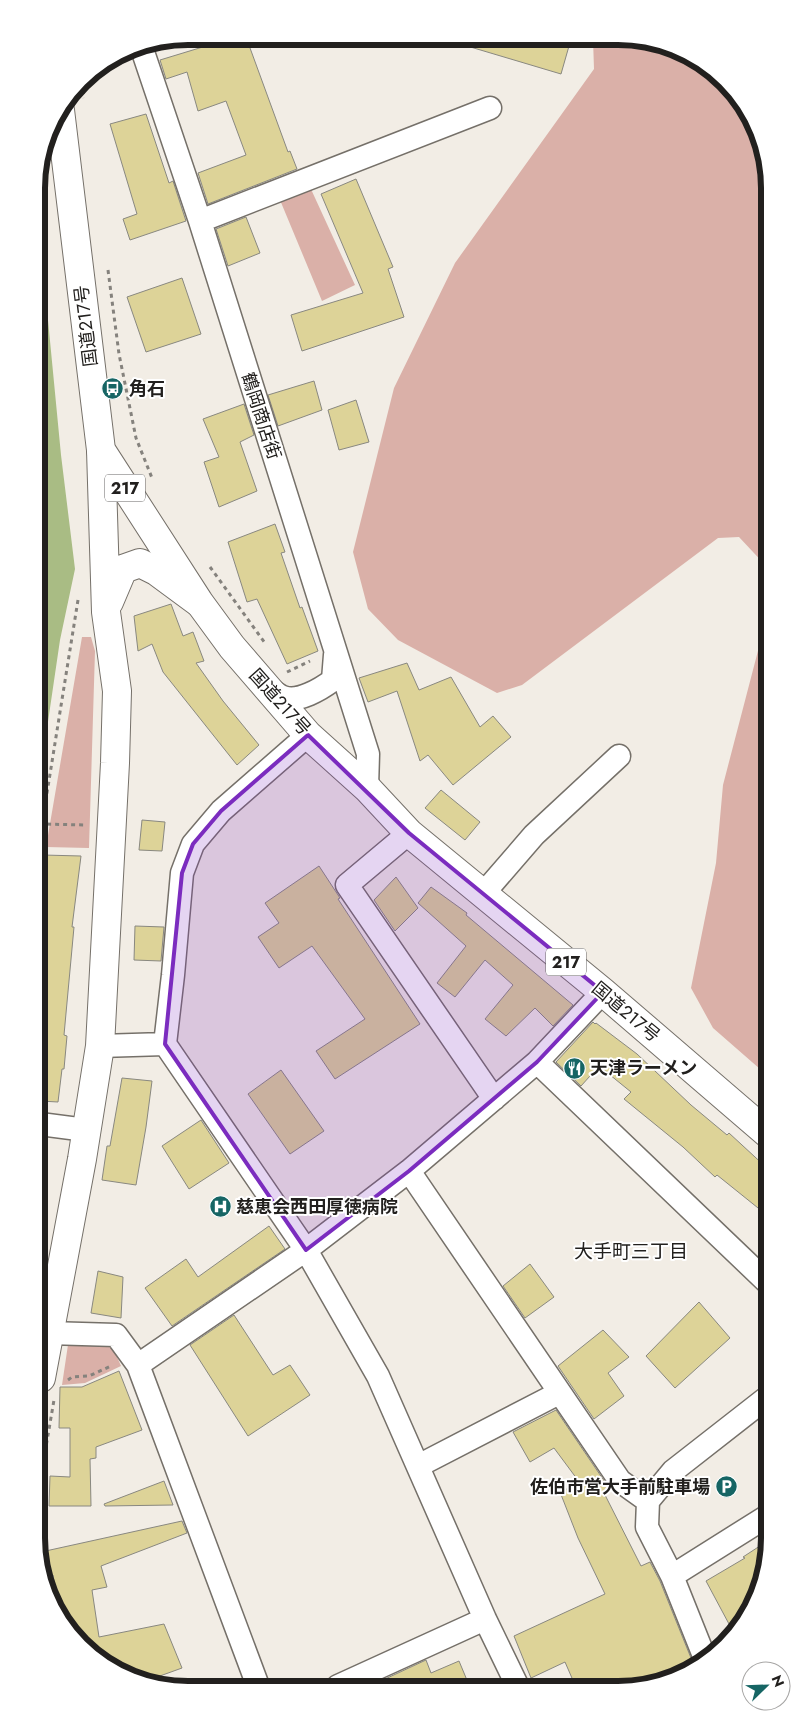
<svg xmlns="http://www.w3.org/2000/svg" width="806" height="1726" viewBox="0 0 806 1726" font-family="Jost,'Noto Sans JP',sans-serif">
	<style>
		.green { fill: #dab0a8 }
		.water { fill: #a9bc84 }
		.building { fill: #ddd398; stroke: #898880 }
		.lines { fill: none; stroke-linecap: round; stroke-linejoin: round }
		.minor-casing { stroke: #757069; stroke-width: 25 }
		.tertiary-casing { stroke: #757069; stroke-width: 30 }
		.trunk-casing { stroke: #757069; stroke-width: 30 }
		.path { stroke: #85827d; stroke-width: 3; stroke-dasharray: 4 4; stroke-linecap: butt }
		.minor { stroke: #fff; stroke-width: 22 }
		.tertiary { stroke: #fff; stroke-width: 28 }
		.trunk { stroke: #fff; stroke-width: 28 }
		.marked { fill: #7b2cbf; fill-opacity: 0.2; stroke: #7b2cbf; stroke-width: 4; stroke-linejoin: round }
		.labels { text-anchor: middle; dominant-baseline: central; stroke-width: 4; stroke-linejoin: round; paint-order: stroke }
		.shield { fill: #fff; stroke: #646362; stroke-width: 1 }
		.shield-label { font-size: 16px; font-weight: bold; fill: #22201e }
		.street-label { font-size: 18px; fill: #22201e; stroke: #fff }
		.poi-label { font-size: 18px; font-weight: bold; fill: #22201e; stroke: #fff; text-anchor: start }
		.neighbourhood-label { font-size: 19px; fill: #22201e; stroke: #fff }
		.rim { fill: none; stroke: #22201e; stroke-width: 6 }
	</style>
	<rect width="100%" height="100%" fill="#f2ede5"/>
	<path class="green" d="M 593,39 L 647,39 L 718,74 L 744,104 L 764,149 L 766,566 L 739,537 L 718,538 L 522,685 L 497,693 L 398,640 L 368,609 L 353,552 L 394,388 L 455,263 L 594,69 Z
		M 310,187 L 355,285 L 322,301 L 280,200 Z
		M 766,620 L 768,1076 L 713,1028 L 691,988 L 716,863 L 723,785 Z
		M 82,637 L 91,637 L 95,651 L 89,848 L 46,847 Z
		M 69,1338 L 113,1348 L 121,1366 L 85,1383 L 62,1385 Z"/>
	<path class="water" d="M 37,206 L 61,455 L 75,569 L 60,640 L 39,783 Z"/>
	<path class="building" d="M 222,36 L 246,37 L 288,152 L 290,151 L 297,169 L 208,204 L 198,173 L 246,155 L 226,101 L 198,111 L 187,72 L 166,79 L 160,60 L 206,46 L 204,43 Z
		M 458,38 L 571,39 L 561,74 L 457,43 Z
		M 146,114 L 169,183 L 173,181 L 186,221 L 130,240 L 123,219 L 137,214 L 110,124 Z
		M 356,179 L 393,267 L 388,269 L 404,317 L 302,351 L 291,315 L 363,293 L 321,194 Z
		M 246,217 L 260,253 L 228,266 L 216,229 Z
		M 182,278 L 201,334 L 146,352 L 127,297 Z
		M 314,381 L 322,410 L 278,426 L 268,395 Z
		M 356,400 L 369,442 L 339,450 L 328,410 Z
		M 244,404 L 254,435 L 240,442 L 257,491 L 219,507 L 204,462 L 219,457 L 203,419 Z
		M 275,524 L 285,552 L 281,553 L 300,608 L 302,607 L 318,651 L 287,664 L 257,599 L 247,602 L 228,542 Z
		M 171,604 L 183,636 L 193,632 L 204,661 L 196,663 L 223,701 L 259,745 L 237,765 L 163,672 L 152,644 L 138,651 L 134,616 Z
		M 407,663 L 419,690 L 451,677 L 480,727 L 493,716 L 511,737 L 453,785 L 428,755 L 420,761 L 397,691 L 368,702 L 359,678 Z
		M 441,790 L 480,822 L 465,840 L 425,808 Z
		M 142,820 L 165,822 L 162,851 L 139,850 Z
		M 43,855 L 81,856 L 72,927 L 74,927 L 64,1035 L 67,1036 L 64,1069 L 62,1069 L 58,1102 L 40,1101 L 39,893 Z
		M 319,866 L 340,898 L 338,899 L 420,1024 L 335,1079 L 316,1051 L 365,1019 L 312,946 L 279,968 L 258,937 L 279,923 L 265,903 Z
		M 396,877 L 418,908 L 395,931 L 374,900 Z
		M 431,887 L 467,913 L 466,915 L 573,1005 L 553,1026 L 535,1008 L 506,1036 L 485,1019 L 513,985 L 485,960 L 455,997 L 437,983 L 466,946 L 418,903 Z
		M 135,926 L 164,927 L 161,961 L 134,960 Z
		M 593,1022 L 595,1024 L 596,1023 L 637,1054 L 691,1105 L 727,1135 L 729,1133 L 768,1169 L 768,1216 L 717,1175 L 715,1177 L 683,1147 L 624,1099 L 631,1092 L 599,1066 L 581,1086 L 556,1062 Z
		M 281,1070 L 324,1131 L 290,1154 L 248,1094 Z
		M 122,1078 L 152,1081 L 146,1127 L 136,1185 L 102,1180 L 107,1146 L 110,1146 Z
		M 201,1120 L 229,1163 L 189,1189 L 162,1146 Z
		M 269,1226 L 285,1249 L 172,1326 L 145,1288 L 186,1259 L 198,1277 Z
		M 530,1264 L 554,1297 L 525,1318 L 503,1286 Z
		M 98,1271 L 123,1277 L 121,1318 L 91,1313 Z
		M 699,1302 L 730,1338 L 675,1388 L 646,1356 Z
		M 234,1315 L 273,1375 L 290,1365 L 310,1395 L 248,1436 L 190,1345 Z
		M 603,1330 L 629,1357 L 608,1373 L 624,1396 L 594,1419 L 558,1366 Z
		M 119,1371 L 142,1430 L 96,1447 L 96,1458 L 90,1459 L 91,1506 L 49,1506 L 50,1476 L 70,1477 L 70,1428 L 59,1428 L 60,1387 L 82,1387 Z
		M 556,1410 L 609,1488 L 603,1491 L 641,1566 L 650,1562 L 660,1581 L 693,1663 L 652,1684 L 575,1685 L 565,1662 L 531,1678 L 514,1636 L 605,1594 L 578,1538 L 560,1492 L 580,1483 L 554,1448 L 530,1462 L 513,1432 Z
		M 164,1481 L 173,1505 L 105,1506 L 104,1504 Z
		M 182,1521 L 187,1533 L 101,1566 L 107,1587 L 92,1590 L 99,1637 L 164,1624 L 182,1668 L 146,1681 L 88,1652 L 60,1618 L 53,1575 L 43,1577 L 41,1552 Z
		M 769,1540 L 769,1548 L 758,1596 L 740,1627 L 729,1624 L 706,1581 L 745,1558 L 743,1557 Z
		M 426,1660 L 431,1673 L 459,1661 L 469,1685 L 370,1686 Z"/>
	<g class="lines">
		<defs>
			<path id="minor" d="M 141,46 L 200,221 L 368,754 L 367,788
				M 200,221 L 490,108
				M 266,686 C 271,689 277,695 283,697 C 298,703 321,689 333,680 L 335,655
				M 409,833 L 347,885 L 494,1099
				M 483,894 L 534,835 L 619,756
				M 165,1044 L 173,975 L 182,873 L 193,844 L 221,811 L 308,735
				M 100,1046 L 165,1044 L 306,1250 L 378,1376 L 485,1619 L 517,1685
				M 537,1062 L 768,1283
				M 40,1124 L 86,1130
				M 409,1171 L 620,1481 L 648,1501
				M 48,1333 L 116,1335 L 138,1365 L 258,1686
				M 138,1365 L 306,1250 L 409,1171 L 537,1062 L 603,992
				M 418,1466 L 559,1393
				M 672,1576 L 769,1515
				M 706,1661 L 672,1576 L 647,1527 L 648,1501 L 673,1471 L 769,1396
				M 338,1686 L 485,1619"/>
			<path id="tertiary" d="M 109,602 L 123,569 L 140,563 L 156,571 L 198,602
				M 41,1378 L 82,1159 L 100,1046 L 115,763 L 117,691 L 106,612 L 101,450"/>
			<path id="trunk" d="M 60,110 L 101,450 L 199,602 L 232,647 L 308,735 L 367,788 L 409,833 L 603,992 L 768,1134"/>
		</defs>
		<use href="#minor" class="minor-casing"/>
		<use href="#tertiary" class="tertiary-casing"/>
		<use href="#trunk" class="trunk-casing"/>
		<path class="path" d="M 82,82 L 84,98
			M 108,270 L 119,354 L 136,438 L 152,478
			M 210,567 L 265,643
			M 78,600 L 42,824 L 85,825
			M 287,672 L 310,661
			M 68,1380 L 72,1377 L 89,1376 L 111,1366
			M 41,1476 L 54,1400"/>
		<use href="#minor" class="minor"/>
		<use href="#tertiary" class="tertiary"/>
		<use href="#trunk" class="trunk"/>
	</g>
	<path class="marked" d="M 308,735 L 409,833 L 603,992 L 537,1062 L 409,1171 L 306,1250 L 165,1044 L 182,873 L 193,844 L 221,811 Z"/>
	<defs>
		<symbol id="bus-disc" viewBox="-11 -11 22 22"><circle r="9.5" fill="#166564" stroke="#fff"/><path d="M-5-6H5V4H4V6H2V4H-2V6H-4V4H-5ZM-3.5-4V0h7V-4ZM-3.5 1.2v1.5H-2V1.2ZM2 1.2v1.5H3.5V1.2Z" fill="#fff"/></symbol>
		<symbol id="restaurant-disc" viewBox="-11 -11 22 22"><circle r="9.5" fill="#166564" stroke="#fff"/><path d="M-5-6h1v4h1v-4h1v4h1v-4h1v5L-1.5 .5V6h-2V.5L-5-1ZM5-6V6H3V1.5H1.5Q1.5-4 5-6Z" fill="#fff"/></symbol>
		<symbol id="hospital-disc" viewBox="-11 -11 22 22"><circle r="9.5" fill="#166564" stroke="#fff"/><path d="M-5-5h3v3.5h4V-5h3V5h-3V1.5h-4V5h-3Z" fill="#fff"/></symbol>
		<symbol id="parking-disc" viewBox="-11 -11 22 22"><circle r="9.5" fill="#166564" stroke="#fff"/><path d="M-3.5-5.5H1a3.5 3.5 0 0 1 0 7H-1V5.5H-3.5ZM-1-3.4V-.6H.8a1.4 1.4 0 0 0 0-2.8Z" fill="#fff"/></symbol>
	</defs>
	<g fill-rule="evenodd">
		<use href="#bus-disc" x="100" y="376" width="25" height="25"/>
		<use href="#restaurant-disc" x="562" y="1056" width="25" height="25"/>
		<use href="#hospital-disc" x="208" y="1194" width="25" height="25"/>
		<use href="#parking-disc" x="714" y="1474" width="25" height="25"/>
	</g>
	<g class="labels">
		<g class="shield">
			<rect x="105" y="474.5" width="40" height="27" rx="4"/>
			<rect x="546" y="948.5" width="40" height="27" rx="4"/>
		</g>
		<g class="shield-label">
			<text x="125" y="488">217</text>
			<text x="566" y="962">217</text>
		</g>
		<g class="street-label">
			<text transform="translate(86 326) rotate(-97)">国道217号</text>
			<text transform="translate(261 416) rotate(72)">鶴岡商店街</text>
			<text transform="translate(280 702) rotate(48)">国道217号</text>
			<text transform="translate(626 1012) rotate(40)">国道217号</text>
		</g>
		<g class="poi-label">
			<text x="129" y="389">角石</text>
			<text x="590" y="1068">天津ラーメン</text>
			<text x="236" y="1207">慈恵会西田厚徳病院</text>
			<text x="710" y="1487" text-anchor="end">佐伯市営大手前駐車場</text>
		</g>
		<g class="neighbourhood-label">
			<text x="631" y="1251">大手町三丁目</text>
		</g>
	</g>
	<path d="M0 0H806V1726H0ZM188 45H618A143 143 0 0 1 761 188V1538A143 143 0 0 1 618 1681H188A143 143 0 0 1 45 1538V188A143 143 0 0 1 188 45Z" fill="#fff" fill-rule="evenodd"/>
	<path class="rim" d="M188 45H618A143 143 0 0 1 761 188V1538A143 143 0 0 1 618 1681H188A143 143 0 0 1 45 1538V188A143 143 0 0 1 188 45Z"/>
	<g transform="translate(766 1686) rotate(67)"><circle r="24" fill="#ffffff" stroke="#a7a6a5"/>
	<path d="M0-4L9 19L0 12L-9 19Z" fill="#166564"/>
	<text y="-8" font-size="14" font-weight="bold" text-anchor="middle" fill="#22201e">N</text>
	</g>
</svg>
